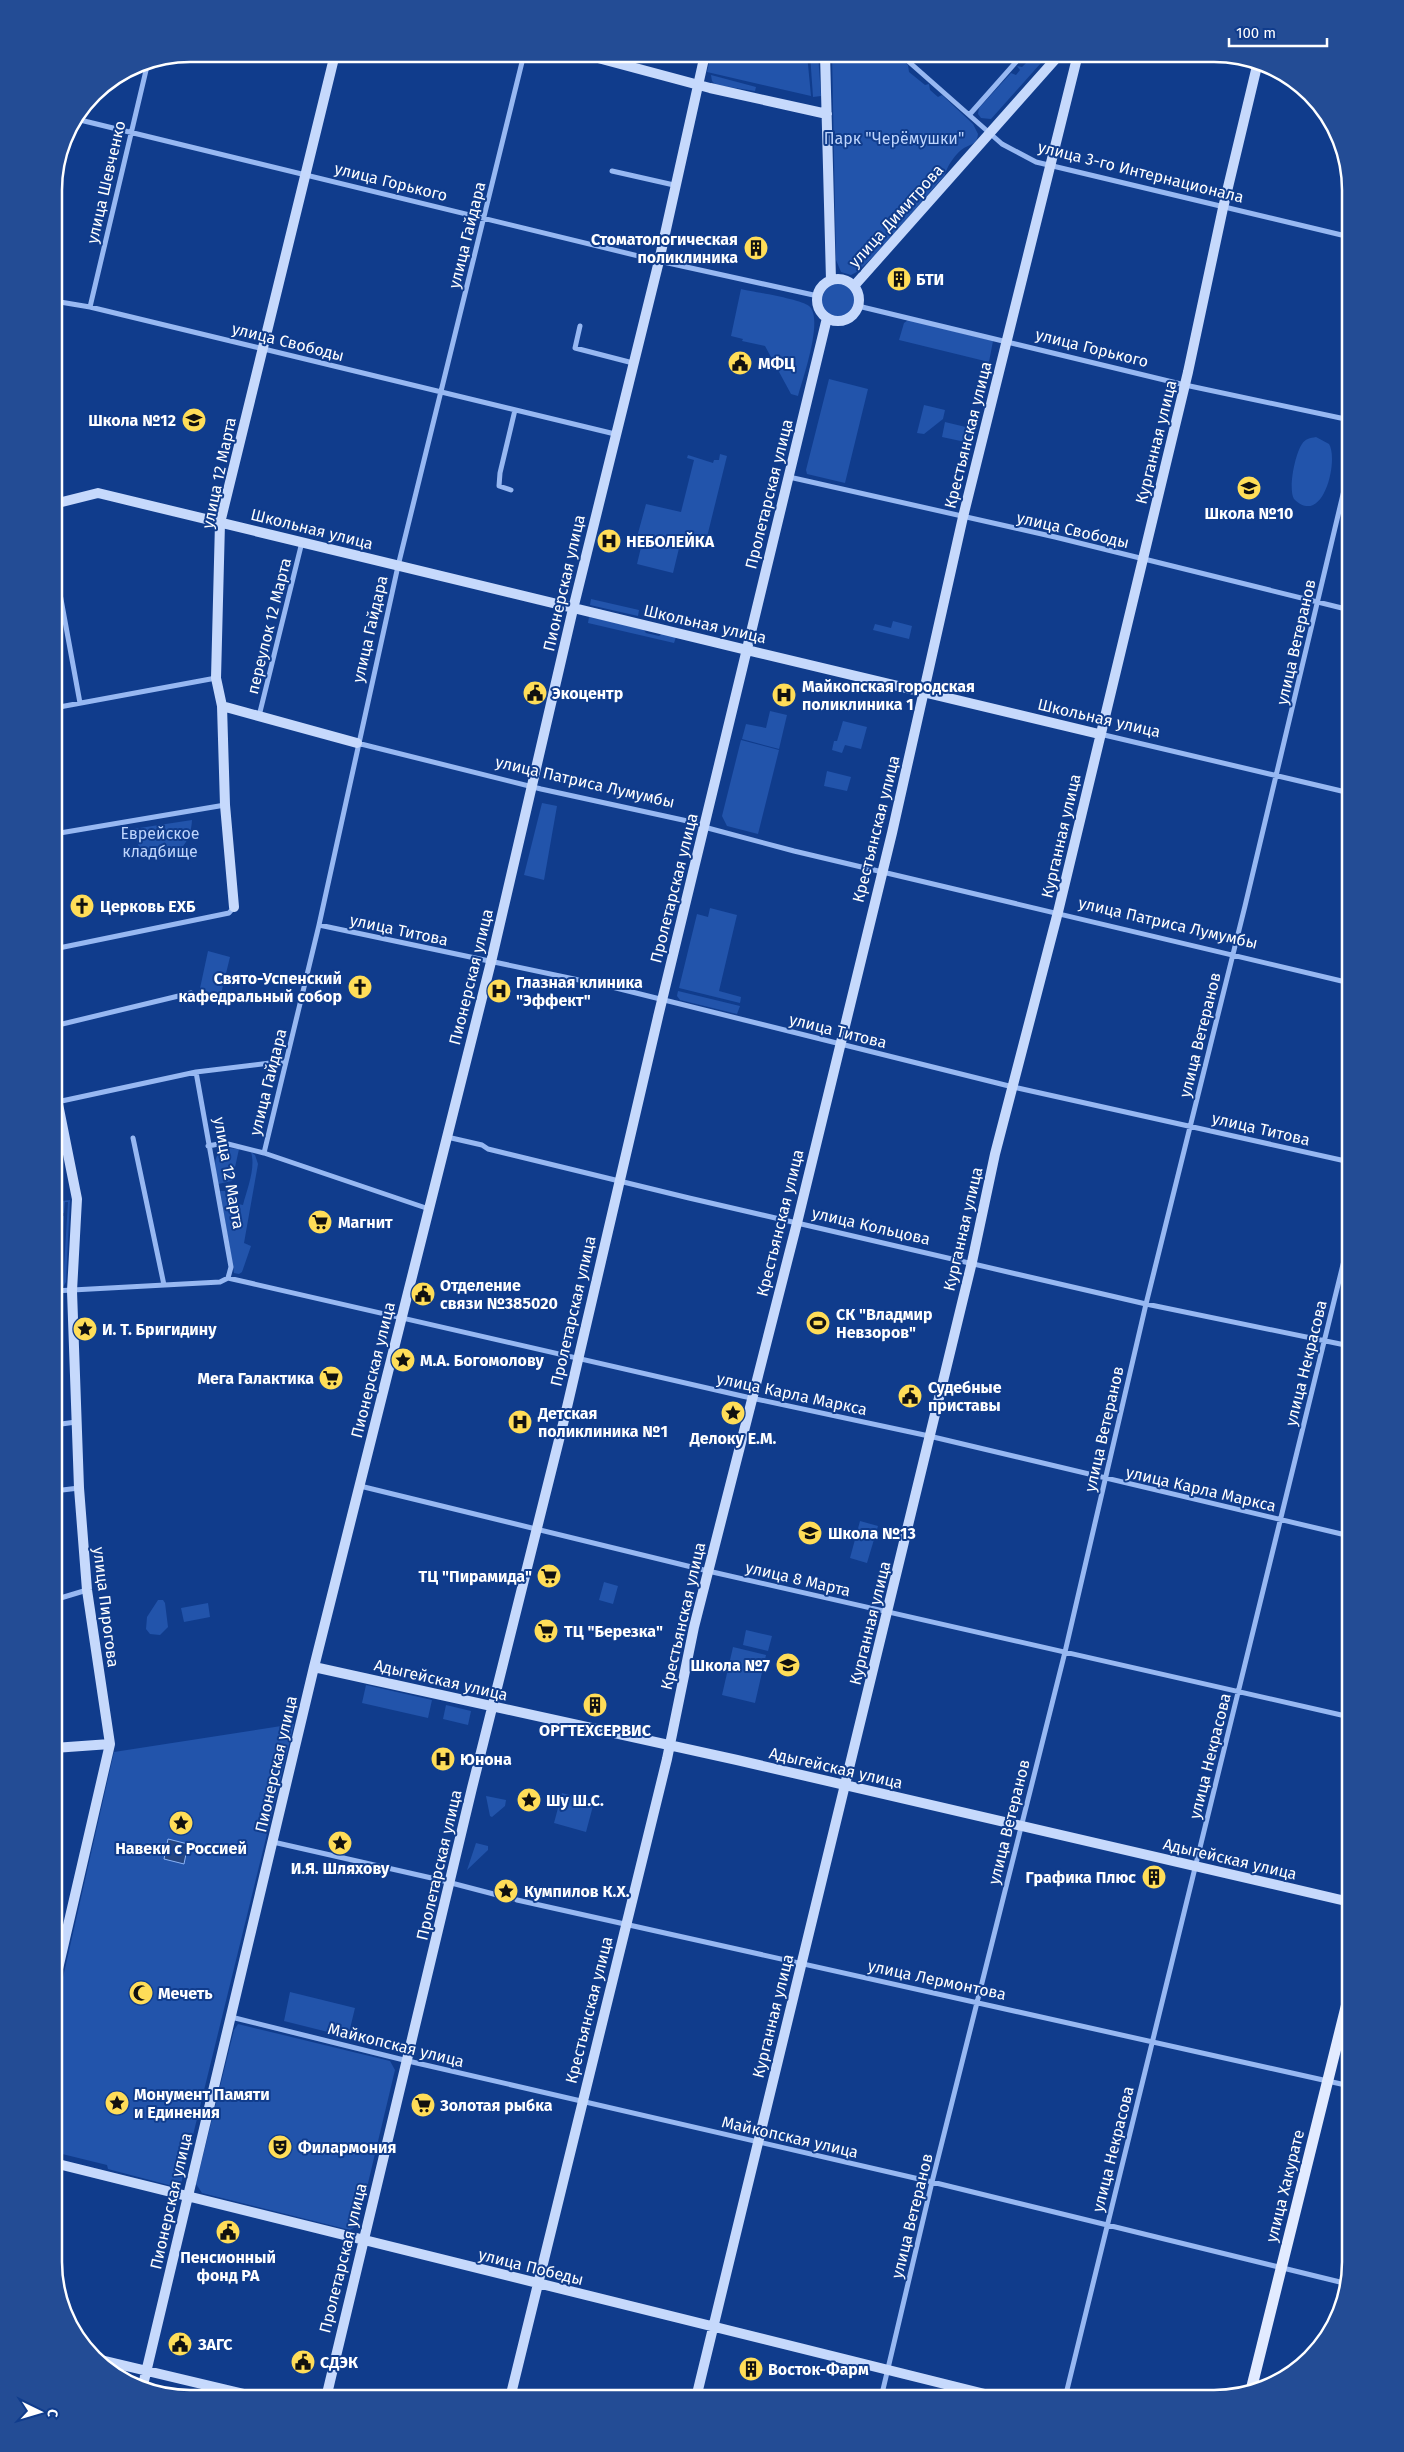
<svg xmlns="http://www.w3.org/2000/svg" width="1404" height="2452" viewBox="0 0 1404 2452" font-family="'Fira Sans',sans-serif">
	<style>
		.green { fill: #2254ab }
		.water { fill: #264681; stroke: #89b2f6 }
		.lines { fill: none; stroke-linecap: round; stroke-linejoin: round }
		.street-tunnel { stroke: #34599d; stroke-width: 5; stroke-dasharray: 5 2.5; stroke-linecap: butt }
		.street { stroke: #97b8f2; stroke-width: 5 }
		.secondary { stroke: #c6d9fc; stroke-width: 10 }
		.primary { stroke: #e2ebff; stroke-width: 11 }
		.labels { text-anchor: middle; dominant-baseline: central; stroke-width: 4; stroke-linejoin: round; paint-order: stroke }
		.park-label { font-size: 16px; fill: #bed5fd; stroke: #103c8c }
		.street-label { font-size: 16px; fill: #fff; stroke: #103c8c }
		.poi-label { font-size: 16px; font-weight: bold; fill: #fff; stroke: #103c8c; text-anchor: start }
		.rim { fill: none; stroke: #fff; stroke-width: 2.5 }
	</style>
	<rect width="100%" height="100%" fill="#103c8c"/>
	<path class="green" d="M 711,54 L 807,54 L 811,96 L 707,72 Z
		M 810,54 L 818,54 L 821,96 L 813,97 Z
		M 832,54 L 896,54 L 908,65 L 909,72 L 925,85 L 929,84 L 930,90 L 938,97 L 942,95 L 973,124 L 978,134 C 977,144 973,143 966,147 C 957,151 947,166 945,175 C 929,192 867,270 851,275 L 841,272 L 836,260 Z
		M 1027,54 L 1049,54 L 991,119 L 981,118 L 978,114 L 979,108 L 1011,73 L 1016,75 L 1020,70 L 1017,66 L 1022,67 L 1028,61 L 1025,57 Z
		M 711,75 L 756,87 L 755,91 L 716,85 L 712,81 Z
		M821 300a17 17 0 1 1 34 0a17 17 0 1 1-34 0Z
		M 741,289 C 754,292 800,299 809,306 C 824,318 803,378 798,396 L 791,394 L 765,346 L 742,341 L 743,339 L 731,336 Z
		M 908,320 L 993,341 L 989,362 L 899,340 L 904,323 Z
		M 829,379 L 868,389 L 845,483 L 807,474 L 806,470 Z
		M 924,405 L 945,410 L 943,419 L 924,434 L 917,433 Z
		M 945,422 L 974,429 L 970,443 L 942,437 Z
		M 1316,437 L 1329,444 C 1339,460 1323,528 1294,499 C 1288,489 1295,454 1302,444 C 1305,439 1310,438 1316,437 Z
		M 720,454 L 727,456 L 705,545 L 681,540 L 673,573 L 637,564 L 643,539 L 637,537 L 646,504 L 681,512 L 694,460 L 687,458 L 688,455 L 713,463 L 714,460 L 719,460 Z
		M 591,599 L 639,610 L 638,616 L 590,605 Z
		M 589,617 L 643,629 L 646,633 L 659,636 L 663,633 L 676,637 L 674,643 L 588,623 Z
		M 893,621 L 912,626 L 909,639 L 873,630 L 875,624 L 891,628 Z
		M 770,711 L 787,715 L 779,749 L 742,739 L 746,724 L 766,728 Z
		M 843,721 L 867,727 L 861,749 L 845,745 L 842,753 L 832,750 L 834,741 L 837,741 Z
		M 741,740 L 779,750 L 758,834 L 727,826 L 722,816 Z
		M 827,771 L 851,777 L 847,791 L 824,786 Z
		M 542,803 L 557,806 L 544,880 L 524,875 Z
		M 192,820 C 191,843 177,860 153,858 L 139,847 L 133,829 Z
		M 710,908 L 737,915 L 719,991 L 741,997 L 740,1003 L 679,988 L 697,914 L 708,917 Z
		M 208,951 L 230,957 L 220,998 L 199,993 Z
		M 678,991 L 740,1006 L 737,1014 L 680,1000 L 677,996 Z
		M 226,1148 L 239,1149 L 232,1181 L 218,1184 C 216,1170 210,1155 226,1148 Z
		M 251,1152 L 255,1155 L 258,1164 L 244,1243 L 251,1246 L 242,1272 L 239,1274 L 234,1273 L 220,1191 L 225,1191 L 228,1202 L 243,1205 C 247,1189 256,1168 251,1152 Z
		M 70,1200 L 66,1282 L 63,1287 L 54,1286 L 54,1284 L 63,1283 L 68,1202 L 65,1202 L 64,1213 L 54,1215 L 54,1202 Z
		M 64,1216 L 60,1279 L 54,1274 L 54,1218 Z
		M 860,1521 L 878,1526 L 867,1563 L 850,1558 Z
		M 604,1582 L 618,1586 L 613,1604 L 599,1600 Z
		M 158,1600 L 163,1600 L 165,1603 L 168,1627 L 160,1635 L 150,1634 L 146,1629 L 147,1617 Z
		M 208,1603 L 210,1617 L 184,1622 L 181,1608 Z
		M 746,1630 L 772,1636 L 768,1651 L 743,1645 Z
		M 733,1647 L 766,1655 L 755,1703 L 722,1695 Z
		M 366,1685 L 432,1700 L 428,1718 L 362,1703 Z
		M 446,1705 L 471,1711 L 468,1725 L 443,1719 Z
		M 294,1724 L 180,2188 L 108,2169 L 107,2165 L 54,2152 L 54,2017 L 114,1752 Z
		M 562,1793 L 594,1802 L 586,1832 L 554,1823 Z
		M 486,1796 L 506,1800 L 505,1806 L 492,1817 L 490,1816 Z
		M 476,1843 L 488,1846 L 488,1850 L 467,1870 Z
		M 290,1992 L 355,2008 L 348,2037 L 284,2021 Z
		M 238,2024 L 390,2061 L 395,2070 L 358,2225 L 350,2230 L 202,2193 L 196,2184 L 234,2030 Z"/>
	<path class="water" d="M 168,1839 L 188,1844 L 184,1864 L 164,1859 Z"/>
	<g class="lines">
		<path class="street-tunnel" d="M 505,1897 L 517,1900"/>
		<path class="street" d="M 900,54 L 1002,144 L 1036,162 L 1350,237
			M 970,114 L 1023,54
			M 76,119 L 659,261 L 818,296
			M 612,171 L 674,185
			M 54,301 L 90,307 L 615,434
			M 858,306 L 1185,385 L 1350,420
			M 90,307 L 148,62
			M 580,326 L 575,348 L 633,363
			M 789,477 L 1055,537 L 1350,610
			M 511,490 L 499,486 L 500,473 L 515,410
			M 54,561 L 80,703
			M 54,708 L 216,678
			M 259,716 L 302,542
			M 1100,734 L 1350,793
			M 357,743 L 541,789 L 692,822 L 704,827 L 794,851 L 1350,983
			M 54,834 L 225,805
			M 319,925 L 612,987 L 1013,1087 L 1350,1162
			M 54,949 L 229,913 L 234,907
			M 54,1026 L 191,993
			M 196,1072 L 231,1267 L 228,1278
			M 57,1102 L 196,1072 L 286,1061
			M 447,1137 L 482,1145 L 488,1149 L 689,1198 L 1146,1304 L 1350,1346
			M 133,1138 L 164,1285
			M 208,1146 L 224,1143 L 264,1153 L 429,1209
			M 264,1153 L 319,925 L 398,566 L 524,54
			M 228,1278 L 742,1396 L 929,1436 L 1350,1536
			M 54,1291 L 220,1282 L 228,1278
			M 54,1425 L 76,1422
			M 360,1486 L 708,1571 L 1350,1717
			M 54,1491 L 79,1488
			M 54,1600 L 87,1590
			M 273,1842 L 436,1879 L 505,1897
			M 517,1900 L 1350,2086
			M 231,2017 L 408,2061 L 932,2182 L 1344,2283
			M 881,2398 L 932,2182 L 1065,1652 L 1146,1304 L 1245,906 L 1350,465
			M 1065,2398 L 1350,1236"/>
		<path class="secondary" d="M 583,54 L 710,88 L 827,114
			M 825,54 L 831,280
			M817 300a21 21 0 1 1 42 0a21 21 0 1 1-42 0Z
			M 854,286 L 1060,54
			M 54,504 L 98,493 C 432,574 765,655 1099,734
			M 222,706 L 357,743
			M 234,907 L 225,805 L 222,706 L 216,678 L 220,523 L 335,54
			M 314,1667 L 737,1760 L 1350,1902
			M 54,1748 L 110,1744
			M 54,1986 L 110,1744 L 87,1590 L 79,1488 L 72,1291 L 77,1199 L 54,1084
			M 54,2163 L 1001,2398
			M 101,2360 L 261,2398
			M 143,2385 L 314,1667 L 491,962 L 573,609 L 659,261 L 705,54
			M 326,2398 L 472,1788 L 564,1420 L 658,1017 L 827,318
			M 510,2398 L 667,1759 L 694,1627 L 797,1223 L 892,833 L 963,517 L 1078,54
			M 696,2398 L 972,1262 L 995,1154 L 1058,912 L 1188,372 L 1223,208 L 1257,66"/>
		<path class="primary" d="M 1251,2390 L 1350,1991"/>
	</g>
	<defs>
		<symbol id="building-disc" viewBox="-11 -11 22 22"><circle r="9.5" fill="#ffdd58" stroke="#103c8c"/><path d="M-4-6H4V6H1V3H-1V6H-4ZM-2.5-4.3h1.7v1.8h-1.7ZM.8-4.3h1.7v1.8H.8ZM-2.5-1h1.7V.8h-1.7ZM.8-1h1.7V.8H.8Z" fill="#111"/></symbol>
		<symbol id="civic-disc" viewBox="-11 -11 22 22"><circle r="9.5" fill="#ffdd58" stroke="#103c8c"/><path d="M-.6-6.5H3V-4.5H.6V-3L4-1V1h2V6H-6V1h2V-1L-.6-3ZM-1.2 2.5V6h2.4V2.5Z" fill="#111"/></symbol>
		<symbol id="school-disc" viewBox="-11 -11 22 22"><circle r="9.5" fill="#ffdd58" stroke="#103c8c"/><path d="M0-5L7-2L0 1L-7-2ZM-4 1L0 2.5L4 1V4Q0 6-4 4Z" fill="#111"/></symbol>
		<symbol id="hospital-disc" viewBox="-11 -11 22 22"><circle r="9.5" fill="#ffdd58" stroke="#103c8c"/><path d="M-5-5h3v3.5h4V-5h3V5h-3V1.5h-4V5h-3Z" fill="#111"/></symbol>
		<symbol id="church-disc" viewBox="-11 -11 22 22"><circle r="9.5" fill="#ffdd58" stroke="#103c8c"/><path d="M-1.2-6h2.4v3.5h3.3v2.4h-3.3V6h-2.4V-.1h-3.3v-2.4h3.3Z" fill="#111"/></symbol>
		<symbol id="supermarket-disc" viewBox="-11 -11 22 22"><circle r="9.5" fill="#ffdd58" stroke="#103c8c"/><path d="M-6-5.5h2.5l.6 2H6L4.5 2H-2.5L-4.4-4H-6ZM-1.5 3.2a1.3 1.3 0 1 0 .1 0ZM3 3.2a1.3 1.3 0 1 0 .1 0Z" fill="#111"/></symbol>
		<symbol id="stadium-disc" viewBox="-11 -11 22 22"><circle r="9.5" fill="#ffdd58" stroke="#103c8c"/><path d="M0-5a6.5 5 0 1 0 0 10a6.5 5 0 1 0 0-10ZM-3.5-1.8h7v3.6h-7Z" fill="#111"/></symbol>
		<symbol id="sight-disc" viewBox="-11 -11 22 22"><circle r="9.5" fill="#ffdd58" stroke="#103c8c"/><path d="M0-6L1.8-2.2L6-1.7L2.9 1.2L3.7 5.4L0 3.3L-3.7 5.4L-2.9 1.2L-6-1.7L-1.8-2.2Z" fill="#111"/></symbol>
		<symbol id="mosque-disc" viewBox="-11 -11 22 22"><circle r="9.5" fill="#ffdd58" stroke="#103c8c"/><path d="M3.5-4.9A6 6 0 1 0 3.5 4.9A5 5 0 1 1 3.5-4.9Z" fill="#111"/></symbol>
		<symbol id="theatre-disc" viewBox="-11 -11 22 22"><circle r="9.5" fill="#ffdd58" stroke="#103c8c"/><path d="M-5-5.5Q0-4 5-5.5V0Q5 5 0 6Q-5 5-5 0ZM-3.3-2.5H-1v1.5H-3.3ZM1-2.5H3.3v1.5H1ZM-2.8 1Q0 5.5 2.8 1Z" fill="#111"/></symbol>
	</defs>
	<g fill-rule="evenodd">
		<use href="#building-disc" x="742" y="234" width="28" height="28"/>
		<use href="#building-disc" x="885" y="265" width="28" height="28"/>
		<use href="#civic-disc" x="726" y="349" width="28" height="28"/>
		<use href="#school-disc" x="180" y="406" width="28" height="28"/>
		<use href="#school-disc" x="1235" y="474" width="28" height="28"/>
		<use href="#hospital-disc" x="595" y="527" width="28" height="28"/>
		<use href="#civic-disc" x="521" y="679" width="28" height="28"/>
		<use href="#hospital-disc" x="770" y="681" width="28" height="28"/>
		<use href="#church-disc" x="68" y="892" width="28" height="28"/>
		<use href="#church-disc" x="346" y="973" width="28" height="28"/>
		<use href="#hospital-disc" x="485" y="977" width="28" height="28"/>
		<use href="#supermarket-disc" x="306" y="1208" width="28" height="28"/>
		<use href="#civic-disc" x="409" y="1280" width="28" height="28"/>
		<use href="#stadium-disc" x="804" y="1309" width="28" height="28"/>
		<use href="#sight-disc" x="71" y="1315" width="28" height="28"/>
		<use href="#sight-disc" x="389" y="1346" width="28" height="28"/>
		<use href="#supermarket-disc" x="317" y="1364" width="28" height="28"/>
		<use href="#civic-disc" x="896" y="1382" width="28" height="28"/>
		<use href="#sight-disc" x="719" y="1399" width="28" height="28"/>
		<use href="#hospital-disc" x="506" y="1408" width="28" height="28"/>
		<use href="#school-disc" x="796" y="1519" width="28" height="28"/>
		<use href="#supermarket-disc" x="535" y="1562" width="28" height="28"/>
		<use href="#supermarket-disc" x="532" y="1617" width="28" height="28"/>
		<use href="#school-disc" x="774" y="1651" width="28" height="28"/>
		<use href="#building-disc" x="581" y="1691" width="28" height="28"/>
		<use href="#hospital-disc" x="429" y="1745" width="28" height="28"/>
		<use href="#sight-disc" x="515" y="1786" width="28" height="28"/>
		<use href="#sight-disc" x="167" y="1809" width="28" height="28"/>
		<use href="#sight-disc" x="326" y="1829" width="28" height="28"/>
		<use href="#building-disc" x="1140" y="1863" width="28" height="28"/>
		<use href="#sight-disc" x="492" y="1877" width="28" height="28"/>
		<use href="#mosque-disc" x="127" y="1979" width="28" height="28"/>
		<use href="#sight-disc" x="103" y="2089" width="28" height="28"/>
		<use href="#supermarket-disc" x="409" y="2091" width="28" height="28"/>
		<use href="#theatre-disc" x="266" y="2133" width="28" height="28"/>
		<use href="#civic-disc" x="214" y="2218" width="28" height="28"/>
		<use href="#civic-disc" x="166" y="2330" width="28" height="28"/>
		<use href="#civic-disc" x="289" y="2348" width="28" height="28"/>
		<use href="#building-disc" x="737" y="2355" width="28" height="28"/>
	</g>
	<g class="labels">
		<g class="park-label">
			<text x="894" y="138">Парк "Черёмушки"</text>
			<text x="160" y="833">Еврейское<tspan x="160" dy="18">кладбище</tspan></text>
		</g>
		<g class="street-label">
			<text transform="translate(1141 172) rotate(14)">улица 3-го Интернационала</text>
			<text transform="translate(106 182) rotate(-77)">улица Шевченко</text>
			<text transform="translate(391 182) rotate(14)">улица Горького</text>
			<text transform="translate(896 216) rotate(-48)">улица Димитрова</text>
			<text transform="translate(467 235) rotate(-76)">улица Гайдара</text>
			<text transform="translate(288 342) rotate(14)">улица Свободы</text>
			<text transform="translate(1092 348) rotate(14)">улица Горького</text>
			<text transform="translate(968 435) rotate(-76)">Крестьянская улица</text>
			<text transform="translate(1156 442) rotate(-76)">Курганная улица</text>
			<text transform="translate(219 473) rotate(-78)">улица 12 Марта</text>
			<text transform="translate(769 494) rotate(-76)">Пролетарская улица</text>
			<text transform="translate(312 529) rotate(14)">Школьная улица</text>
			<text transform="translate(1073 530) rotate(13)">улица Свободы</text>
			<text transform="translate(564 583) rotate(-77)">Пионерская улица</text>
			<text transform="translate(705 624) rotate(13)">Школьная улица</text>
			<text transform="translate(269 626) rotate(-76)">переулок 12 Марта</text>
			<text transform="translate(370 629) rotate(-77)">улица Гайдара</text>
			<text transform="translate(1296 642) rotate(-77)">улица Ветеранов</text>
			<text transform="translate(1099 718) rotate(13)">Школьная улица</text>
			<text transform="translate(585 782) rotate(13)">улица Патриса Лумумбы</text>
			<text transform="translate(876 829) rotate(-76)">Крестьянская улица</text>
			<text transform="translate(1061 836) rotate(-77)">Курганная улица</text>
			<text transform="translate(674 888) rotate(-76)">Пролетарская улица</text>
			<text transform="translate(1168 923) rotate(13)">улица Патриса Лумумбы</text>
			<text transform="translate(399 930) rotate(12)">улица Титова</text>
			<text transform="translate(471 977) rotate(-76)">Пионерская улица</text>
			<text transform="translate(838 1031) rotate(14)">улица Титова</text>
			<text transform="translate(1200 1035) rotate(-76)">улица Ветеранов</text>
			<text transform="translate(268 1082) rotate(-76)">улица Гайдара</text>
			<text transform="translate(1261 1129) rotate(13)">улица Титова</text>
			<text transform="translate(229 1173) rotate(80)">улица 12 Марта</text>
			<text transform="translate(780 1223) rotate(-76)">Крестьянская улица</text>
			<text transform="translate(871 1226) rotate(13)">улица Кольцова</text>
			<text transform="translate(963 1229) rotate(-77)">Курганная улица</text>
			<text transform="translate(573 1311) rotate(-77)">Пролетарская улица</text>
			<text transform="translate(1306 1363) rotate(-76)">улица Некрасова</text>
			<text transform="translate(373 1370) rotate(-76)">Пионерская улица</text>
			<text transform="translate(792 1394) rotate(12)">улица Карла Маркса</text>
			<text transform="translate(1104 1429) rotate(-77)">улица Ветеранов</text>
			<text transform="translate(1201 1489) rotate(13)">улица Карла Маркса</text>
			<text transform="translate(798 1579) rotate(13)">улица 8 Марта</text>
			<text transform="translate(106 1607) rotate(83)">улица Пирогова</text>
			<text transform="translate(683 1616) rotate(-77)">Крестьянская улица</text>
			<text transform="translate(870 1623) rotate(-76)">Курганная улица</text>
			<text transform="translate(441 1680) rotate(13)">Адыгейская улица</text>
			<text transform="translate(1210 1756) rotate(-76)">улица Некрасова</text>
			<text transform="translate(276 1764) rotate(-77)">Пионерская улица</text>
			<text transform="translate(836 1768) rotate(13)">Адыгейская улица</text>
			<text transform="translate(1009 1822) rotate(-76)">улица Ветеранов</text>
			<text transform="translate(1230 1859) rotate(13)">Адыгейская улица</text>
			<text transform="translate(439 1865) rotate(-77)">Пролетарская улица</text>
			<text transform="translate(937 1980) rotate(12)">улица Лермонтова</text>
			<text transform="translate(589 2010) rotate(-76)">Крестьянская улица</text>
			<text transform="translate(773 2016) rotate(-76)">Курганная улица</text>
			<text transform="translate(396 2045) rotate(14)">Майкопская улица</text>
			<text transform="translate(790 2137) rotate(13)">Майкопская улица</text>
			<text transform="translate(1113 2149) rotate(-76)">улица Некрасова</text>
			<text transform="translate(1285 2186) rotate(-76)">улица Хакурате</text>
			<text transform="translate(171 2201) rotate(-77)">Пионерская улица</text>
			<text transform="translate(912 2216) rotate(-76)">улица Ветеранов</text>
			<text transform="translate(343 2258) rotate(-76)">Пролетарская улица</text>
			<text transform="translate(531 2267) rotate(14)">улица Победы</text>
		</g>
		<g class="poi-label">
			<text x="738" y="239" text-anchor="end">Стоматологическая<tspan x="738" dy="18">поликлиника</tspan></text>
			<text x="916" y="279">БТИ</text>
			<text x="758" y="363">МФЦ</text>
			<text x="176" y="420" text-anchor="end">Школа №12</text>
			<text x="1249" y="513" text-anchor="middle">Школа №10</text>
			<text x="626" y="541">НЕБОЛЕЙКА</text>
			<text x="802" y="686">Майкопская городская<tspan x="802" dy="18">поликлиника 1</tspan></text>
			<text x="552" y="693">Экоцентр</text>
			<text x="100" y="906">Церковь ЕХБ</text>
			<text x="342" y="978" text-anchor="end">Свято-Успенский<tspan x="342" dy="18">кафедральный собор</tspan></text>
			<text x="516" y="982">Глазная клиника<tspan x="516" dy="18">"Эффект"</tspan></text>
			<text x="338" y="1222">Магнит</text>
			<text x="440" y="1285">Отделение<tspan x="440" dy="18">связи №385020</tspan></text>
			<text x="836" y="1314">СК "Владмир<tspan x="836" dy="18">Невзоров"</tspan></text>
			<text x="102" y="1329">И. Т. Бригидину</text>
			<text x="420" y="1360">М.А. Богомолову</text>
			<text x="314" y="1378" text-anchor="end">Мега Галактика</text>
			<text x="928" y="1387">Судебные<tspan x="928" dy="18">приставы</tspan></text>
			<text x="538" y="1413">Детская<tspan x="538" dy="18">поликлиника №1</tspan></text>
			<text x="733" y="1438" text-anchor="middle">Делоку Е.М.</text>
			<text x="828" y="1533">Школа №13</text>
			<text x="532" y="1576" text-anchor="end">ТЦ "Пирамида"</text>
			<text x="564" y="1631">ТЦ "Березка"</text>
			<text x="770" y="1665" text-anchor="end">Школа №7</text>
			<text x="595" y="1730" text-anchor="middle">ОРГТЕХСЕРВИС</text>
			<text x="460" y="1759">Юнона</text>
			<text x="546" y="1800">Шу Ш.С.</text>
			<text x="181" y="1848" text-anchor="middle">Навеки с Россией</text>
			<text x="340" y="1868" text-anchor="middle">И.Я. Шляхову</text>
			<text x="1136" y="1877" text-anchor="end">Графика Плюс</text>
			<text x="524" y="1891">Кумпилов К.Х.</text>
			<text x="158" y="1993">Мечеть</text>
			<text x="134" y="2094">Монумент Памяти<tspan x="134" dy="18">и Единения</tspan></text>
			<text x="440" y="2105">Золотая рыбка</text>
			<text x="298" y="2147">Филармония</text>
			<text x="228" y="2257" text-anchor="middle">Пенсионный<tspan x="228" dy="18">фонд РА</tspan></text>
			<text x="198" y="2344">ЗАГС</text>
			<text x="320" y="2362">СДЭК</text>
			<text x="768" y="2369">Восток-Фарм</text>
		</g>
	</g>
	<path d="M0 0H1404V2452H0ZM190 62H1214A128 128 0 0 1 1342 190V2262A128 128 0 0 1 1214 2390H190A128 128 0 0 1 62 2262V190A128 128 0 0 1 190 62Z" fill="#234c95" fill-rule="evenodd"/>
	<path class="rim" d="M190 62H1214A128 128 0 0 1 1342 190V2262A128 128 0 0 1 1214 2390H190A128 128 0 0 1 62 2262V190A128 128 0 0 1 190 62Z"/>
	<g transform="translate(40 2412) rotate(95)" stroke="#103c8c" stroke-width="4" paint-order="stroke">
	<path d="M0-4L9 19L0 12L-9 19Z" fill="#ffffff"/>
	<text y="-8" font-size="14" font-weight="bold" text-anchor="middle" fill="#ffffff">С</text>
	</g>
	<path d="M1229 38v8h98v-8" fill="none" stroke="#ffffff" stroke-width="2.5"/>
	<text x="1236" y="38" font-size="15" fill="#ffffff" stroke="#103c8c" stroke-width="4" paint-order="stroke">100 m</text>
</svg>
